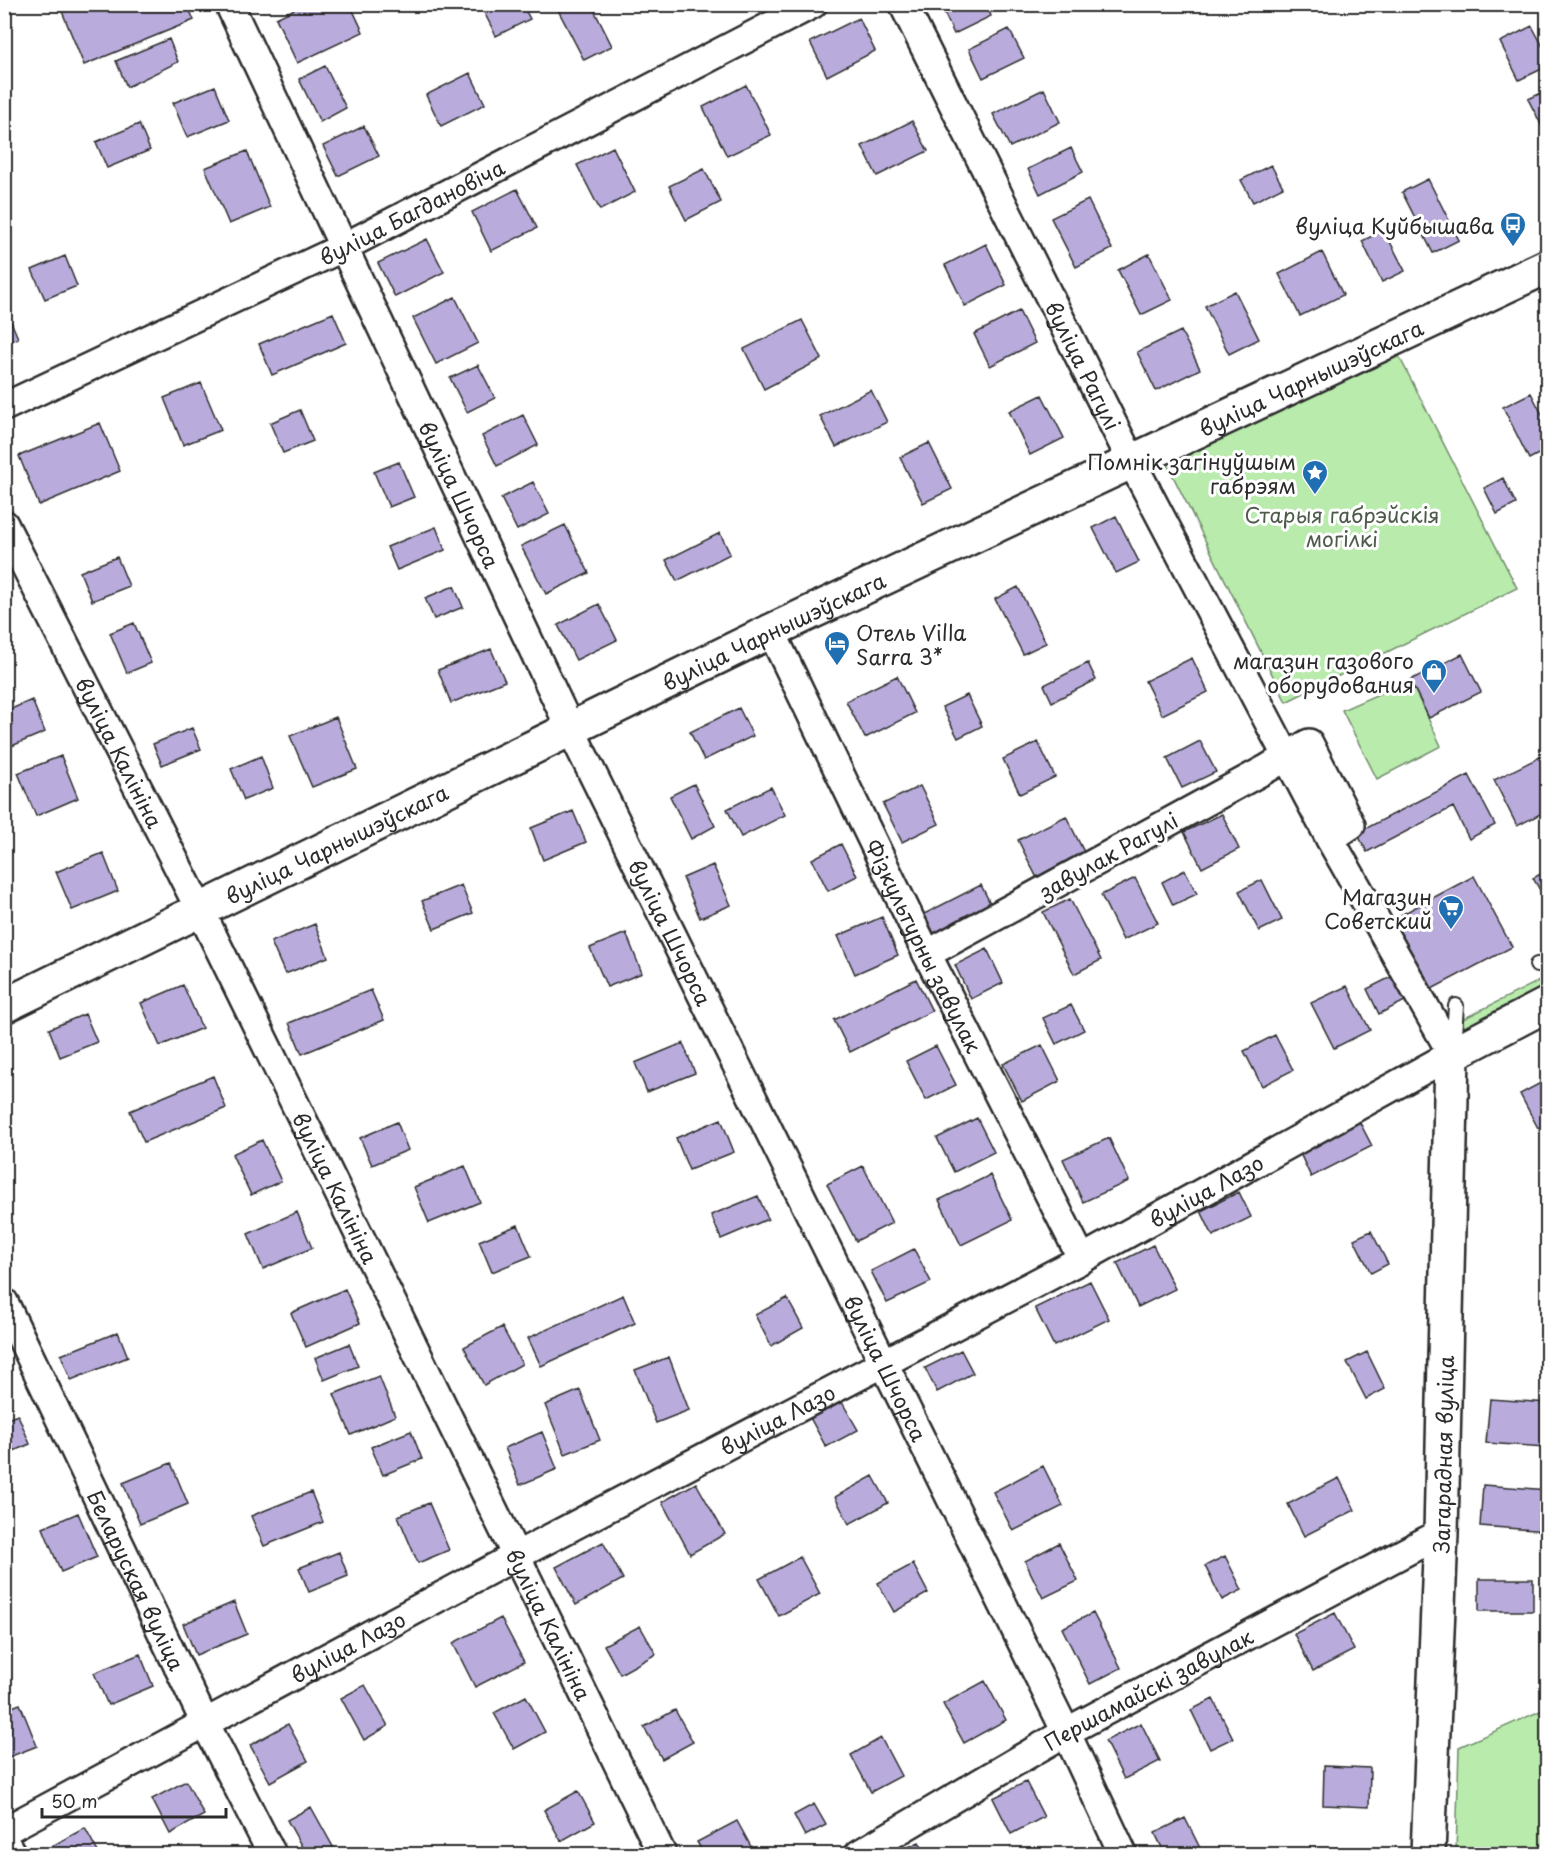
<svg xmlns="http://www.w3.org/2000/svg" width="1552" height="1859" viewBox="0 0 1552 1859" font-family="'Playpen Sans',sans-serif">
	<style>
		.green { fill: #b8ebac; stroke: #728b6c; stroke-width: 1.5 }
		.building { fill: #b9acdc; stroke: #2b2b2b; stroke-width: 1.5 }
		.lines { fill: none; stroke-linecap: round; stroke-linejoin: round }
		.lane-casing { stroke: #2b2b2b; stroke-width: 18 }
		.street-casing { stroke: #2b2b2b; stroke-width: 32 }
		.secondary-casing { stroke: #2b2b2b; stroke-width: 38 }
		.lane { stroke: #fff; stroke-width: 14 }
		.street { stroke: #fff; stroke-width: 27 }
		.secondary { stroke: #fff; stroke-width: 33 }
		.labels { text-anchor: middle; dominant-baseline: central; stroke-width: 6; stroke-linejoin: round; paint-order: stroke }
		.street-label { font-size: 21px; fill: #2b2b2b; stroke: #fff }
		.poi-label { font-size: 21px; fill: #2b2b2b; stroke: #fff; text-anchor: end }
		.park-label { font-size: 21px; fill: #4e5b4b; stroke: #fff }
	</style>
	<rect width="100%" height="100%" fill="#fff"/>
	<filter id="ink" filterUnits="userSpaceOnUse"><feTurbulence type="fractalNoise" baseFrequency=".0167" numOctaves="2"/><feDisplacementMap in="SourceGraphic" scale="12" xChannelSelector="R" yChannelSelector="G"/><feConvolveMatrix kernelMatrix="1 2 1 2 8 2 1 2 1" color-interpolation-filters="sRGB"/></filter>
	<g filter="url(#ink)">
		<path class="green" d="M 1399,356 L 1517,588 L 1286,702 L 1167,464 Z
			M 1410,680 L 1441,746 L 1377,779 L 1342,710 Z
			M 1547,977 L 1547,987 L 1464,1031 L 1463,1019 Z
			M 1547,1708 L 1547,1854 L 1456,1854 L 1459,1747 Z"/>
		<path class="building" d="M 59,4 L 187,4 L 194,20 L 84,65 Z
			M 305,4 L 350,4 L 363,32 L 297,63 L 276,18 Z
			M 480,4 L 522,4 L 530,19 L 496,36 Z
			M 564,4 L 591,4 L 612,46 L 584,60 L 557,8 Z
			M 940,4 L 986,4 L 991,16 L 954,34 Z
			M 859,18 L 875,51 L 827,76 L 810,42 Z
			M 1532,26 L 1548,56 L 1548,66 L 1519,80 L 1500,42 Z
			M 1009,29 L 1024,58 L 983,78 L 969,49 Z
			M 169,39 L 178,62 L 127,87 L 116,61 Z
			M 325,66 L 346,108 L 320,122 L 299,79 Z
			M 470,73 L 485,104 L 441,126 L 426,95 Z
			M 746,85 L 771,135 L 727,156 L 703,107 Z
			M 215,86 L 229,120 L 187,137 L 173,103 Z
			M 1044,89 L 1060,122 L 1010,147 L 993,114 Z
			M 1548,90 L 1548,130 L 1545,132 L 1528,99 Z
			M 912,121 L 928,151 L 877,176 L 862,146 Z
			M 139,124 L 150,150 L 107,168 L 96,142 Z
			M 364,126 L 379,156 L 338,176 L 323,146 Z
			M 613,147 L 635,192 L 600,210 L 577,165 Z
			M 1071,148 L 1083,172 L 1040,194 L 1028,169 Z
			M 247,151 L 270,207 L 229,224 L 205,168 Z
			M 1271,165 L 1283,187 L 1253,202 L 1241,180 Z
			M 704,169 L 721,202 L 686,220 L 669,186 Z
			M 1428,179 L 1459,240 L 1433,253 L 1402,192 Z
			M 517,189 L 537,228 L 491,251 L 472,212 Z
			M 1088,200 L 1112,249 L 1076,267 L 1051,218 Z
			M 1384,230 L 1405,271 L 1382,282 L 1362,241 Z
			M 427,239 L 444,272 L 395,297 L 378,263 Z
			M 986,244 L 1006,285 L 965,306 L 945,265 Z
			M 1322,252 L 1343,295 L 1300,316 L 1279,274 Z
			M 1149,254 L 1172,300 L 1141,315 L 1118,270 Z
			M 65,256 L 77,286 L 45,299 L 32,270 Z
			M 1235,291 L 1259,339 L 1229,354 L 1205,306 Z
			M 455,297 L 478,343 L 436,364 L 413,318 Z
			M 4,305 L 18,338 L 4,344 Z
			M 1019,311 L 1035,343 L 990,366 L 974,334 Z
			M 333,313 L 346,343 L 272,375 L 259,344 Z
			M 802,320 L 822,359 L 764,389 L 744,349 Z
			M 1181,331 L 1200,369 L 1156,391 L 1137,352 Z
			M 478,365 L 495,398 L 467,412 L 450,378 Z
			M 201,383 L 221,430 L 183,445 L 164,398 Z
			M 871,390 L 887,422 L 836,447 L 820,416 Z
			M 1531,393 L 1548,426 L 1548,449 L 1529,459 L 1503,407 Z
			M 1042,395 L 1064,438 L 1030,455 L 1009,411 Z
			M 300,410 L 313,441 L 283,453 L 270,423 Z
			M 523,415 L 538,445 L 497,466 L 482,436 Z
			M 100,423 L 120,471 L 39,505 L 19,456 Z
			M 929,443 L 952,489 L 923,503 L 900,457 Z
			M 399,462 L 414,497 L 389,507 L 374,472 Z
			M 1503,478 L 1516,504 L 1497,514 L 1484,488 Z
			M 533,482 L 549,514 L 517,530 L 501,498 Z
			M 1116,516 L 1139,562 L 1116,573 L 1093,528 Z
			M 565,525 L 589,573 L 546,594 L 521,546 Z
			M 436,527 L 445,550 L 397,570 L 387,547 Z
			M 720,533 L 730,554 L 677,581 L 666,560 Z
			M 117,557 L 129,586 L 92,601 L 80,572 Z
			M 454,586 L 463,607 L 434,619 L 425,598 Z
			M 1018,587 L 1046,643 L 1023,654 L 995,599 Z
			M 599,604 L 617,640 L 576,660 L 558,625 Z
			M 134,623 L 151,663 L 127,673 L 110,633 Z
			M 491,649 L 505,681 L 451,703 L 438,670 Z
			M 1462,654 L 1481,692 L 1429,718 L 1410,680 Z
			M 1192,658 L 1208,692 L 1162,715 L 1145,681 Z
			M 1088,663 L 1096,680 L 1052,702 L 1044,685 Z
			M 897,676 L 915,713 L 865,738 L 846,701 Z
			M 967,695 L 982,726 L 958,738 L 942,707 Z
			M 32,700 L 45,732 L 7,748 L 4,742 L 4,712 Z
			M 739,708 L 753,736 L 704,760 L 690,732 Z
			M 336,717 L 357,769 L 312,787 L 290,736 Z
			M 192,728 L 201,749 L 162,765 L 153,744 Z
			M 1200,741 L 1216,772 L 1182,788 L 1167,758 Z
			M 1038,742 L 1055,777 L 1020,794 L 1003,759 Z
			M 1548,753 L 1548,810 L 1517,826 L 1494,780 Z
			M 61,756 L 78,798 L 36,816 L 18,773 Z
			M 261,756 L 273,788 L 244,800 L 231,769 Z
			M 1469,775 L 1495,825 L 1469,839 L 1453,807 L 1367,852 L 1357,833 Z
			M 694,784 L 715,826 L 691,839 L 670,796 Z
			M 920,786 L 939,824 L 902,842 L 883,804 Z
			M 771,787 L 785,815 L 741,837 L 727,809 Z
			M 573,811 L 586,842 L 543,860 L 531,828 Z
			M 1222,814 L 1239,849 L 1202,868 L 1184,832 Z
			M 1066,816 L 1085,854 L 1037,878 L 1018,840 Z
			M 841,844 L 857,876 L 828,891 L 812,859 Z
			M 103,853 L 118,891 L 72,910 L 56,872 Z
			M 713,865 L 731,905 L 700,918 L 683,878 Z
			M 1185,870 L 1197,894 L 1173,905 L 1162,882 Z
			M 1548,870 L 1548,904 L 1533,878 Z
			M 1474,876 L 1512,947 L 1430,990 L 1393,919 Z
			M 1135,878 L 1158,923 L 1123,940 L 1101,895 Z
			M 1262,880 L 1282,920 L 1259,931 L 1239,891 Z
			M 461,885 L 473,913 L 434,929 L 422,901 Z
			M 981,885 L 991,905 L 934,934 L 924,914 Z
			M 1070,899 L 1101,960 L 1074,974 L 1043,912 Z
			M 882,917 L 898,955 L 855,974 L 838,936 Z
			M 315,924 L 328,957 L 285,974 L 271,942 Z
			M 626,933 L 642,973 L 607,987 L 590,948 Z
			M 987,949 L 1003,983 L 971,999 L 955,965 Z
			M 1395,975 L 1407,1000 L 1379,1014 L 1367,989 Z
			M 916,979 L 932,1011 L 850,1052 L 834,1020 Z
			M 183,985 L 202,1028 L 160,1046 L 141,1003 Z
			M 1347,986 L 1370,1030 L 1334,1048 L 1311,1003 Z
			M 371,990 L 384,1020 L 302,1054 L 289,1023 Z
			M 1071,1005 L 1084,1030 L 1056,1044 L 1043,1018 Z
			M 85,1014 L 97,1042 L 60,1057 L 49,1029 Z
			M 1275,1035 L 1293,1070 L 1262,1086 L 1244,1051 Z
			M 683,1043 L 695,1073 L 647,1092 L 635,1063 Z
			M 1042,1045 L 1060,1081 L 1022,1101 L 1003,1064 Z
			M 936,1046 L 956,1085 L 926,1100 L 906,1061 Z
			M 213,1076 L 226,1108 L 144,1142 L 130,1111 Z
			M 1548,1079 L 1548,1123 L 1538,1128 L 1520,1094 Z
			M 977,1118 L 994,1152 L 954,1172 L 937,1138 Z
			M 721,1119 L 734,1152 L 689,1170 L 676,1138 Z
			M 1358,1119 L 1372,1146 L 1311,1177 L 1298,1149 Z
			M 397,1122 L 408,1150 L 372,1165 L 360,1138 Z
			M 1109,1138 L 1129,1181 L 1083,1202 L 1063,1159 Z
			M 262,1140 L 281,1181 L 251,1195 L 232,1154 Z
			M 465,1166 L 480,1202 L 429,1223 L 414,1187 Z
			M 863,1166 L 892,1223 L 856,1241 L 827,1184 Z
			M 990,1175 L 1012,1220 L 961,1245 L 939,1200 Z
			M 1239,1192 L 1251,1217 L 1213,1236 L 1201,1211 Z
			M 758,1196 L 768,1219 L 721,1239 L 711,1215 Z
			M 297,1212 L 312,1248 L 263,1269 L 248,1234 Z
			M 518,1225 L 531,1256 L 492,1272 L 479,1241 Z
			M 1371,1231 L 1388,1264 L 1371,1273 L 1354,1239 Z
			M 1153,1245 L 1175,1289 L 1138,1307 L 1117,1263 Z
			M 914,1249 L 931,1282 L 887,1303 L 871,1271 Z
			M 1090,1281 L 1109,1319 L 1054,1346 L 1035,1308 Z
			M 345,1289 L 360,1323 L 306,1347 L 291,1313 Z
			M 623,1295 L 635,1323 L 541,1366 L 528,1338 Z
			M 787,1298 L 803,1328 L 771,1346 L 755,1315 Z
			M 502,1327 L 522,1364 L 484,1385 L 464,1347 Z
			M 118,1332 L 128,1357 L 71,1380 L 61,1355 Z
			M 349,1344 L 358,1366 L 324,1380 L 315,1358 Z
			M 961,1350 L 973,1373 L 937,1392 L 925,1368 Z
			M 1367,1352 L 1385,1389 L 1366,1399 L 1347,1362 Z
			M 669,1357 L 689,1410 L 656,1423 L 635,1370 Z
			M 379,1376 L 395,1416 L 351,1435 L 334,1394 Z
			M 580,1390 L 600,1440 L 565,1454 L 545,1405 Z
			M 839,1397 L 858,1430 L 826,1447 L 808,1414 Z
			M 1490,1399 L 1548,1403 L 1545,1447 L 1486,1443 Z
			M 18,1415 L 30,1444 L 4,1455 L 4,1420 Z
			M 411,1431 L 422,1459 L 383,1475 L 371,1447 Z
			M 542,1432 L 557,1469 L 520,1485 L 505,1448 Z
			M 171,1463 L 188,1504 L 140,1524 L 123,1483 Z
			M 1043,1466 L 1063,1506 L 1013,1531 L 993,1492 Z
			M 873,1476 L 888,1503 L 849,1524 L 835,1497 Z
			M 1339,1478 L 1355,1510 L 1304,1536 L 1288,1504 Z
			M 696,1483 L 725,1534 L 690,1554 L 662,1502 Z
			M 1483,1485 L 1548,1490 L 1548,1531 L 1480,1526 Z
			M 311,1492 L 323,1522 L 264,1546 L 251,1516 Z
			M 429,1503 L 449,1550 L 418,1563 L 398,1516 Z
			M 78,1513 L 97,1557 L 61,1572 L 43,1528 Z
			M 603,1542 L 623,1579 L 576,1605 L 556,1567 Z
			M 1059,1543 L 1078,1581 L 1043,1598 L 1025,1561 Z
			M 339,1552 L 348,1576 L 309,1592 L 299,1568 Z
			M 1225,1556 L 1242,1590 L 1222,1600 L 1205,1566 Z
			M 800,1557 L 820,1594 L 779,1616 L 759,1579 Z
			M 913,1564 L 928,1593 L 894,1612 L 878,1583 Z
			M 1479,1579 L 1533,1579 L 1533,1611 L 1479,1611 Z
			M 234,1602 L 247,1634 L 196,1655 L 183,1624 Z
			M 1093,1613 L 1121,1668 L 1090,1684 L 1062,1628 Z
			M 1335,1613 L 1354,1650 L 1313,1671 L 1294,1634 Z
			M 501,1618 L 524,1662 L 475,1687 L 453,1643 Z
			M 640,1626 L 656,1654 L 620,1674 L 604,1645 Z
			M 140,1654 L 153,1686 L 108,1705 L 94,1673 Z
			M 985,1681 L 1006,1720 L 964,1743 L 943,1704 Z
			M 365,1685 L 388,1726 L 364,1740 L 341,1698 Z
			M 526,1696 L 545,1732 L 514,1749 L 494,1713 Z
			M 1213,1699 L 1233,1738 L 1210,1749 L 1191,1710 Z
			M 20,1704 L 37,1746 L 4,1759 L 4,1710 Z
			M 675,1710 L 693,1742 L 662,1759 L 644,1727 Z
			M 1141,1723 L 1160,1761 L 1124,1779 L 1105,1741 Z
			M 288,1724 L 308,1761 L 270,1782 L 250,1745 Z
			M 881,1738 L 901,1776 L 871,1792 L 851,1755 Z
			M 1324,1766 L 1370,1768 L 1369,1807 L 1323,1805 Z
			M 186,1781 L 204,1815 L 170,1834 L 152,1799 Z
			M 1026,1782 L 1044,1817 L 1011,1834 L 993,1798 Z
			M 578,1791 L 595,1822 L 561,1841 L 544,1810 Z
			M 814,1804 L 826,1825 L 805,1836 L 794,1815 Z
			M 311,1807 L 337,1854 L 306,1854 L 287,1820 Z
			M 1185,1818 L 1203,1854 L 1165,1854 L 1155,1833 Z
			M 737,1821 L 755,1854 L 704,1854 L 697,1842 Z
			M 85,1828 L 99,1854 L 56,1854 L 52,1846 Z
			M 919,1842 L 926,1854 L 894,1854 Z
			M 1326,1851 L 1361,1852 L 1361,1854 L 1326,1854 Z"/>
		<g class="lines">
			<defs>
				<path id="lane" d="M 1537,965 L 1548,964
					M 1453,1048 L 1456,1006"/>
				<g id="street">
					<path id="s1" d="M 229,4 L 571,730 L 1066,1732 L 1123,1854"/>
					<path id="s2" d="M 903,4 L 1136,470 L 1330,839 L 1351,825 L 1309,743 L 1268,768 L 927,954"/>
					<path id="s3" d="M 4,407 L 344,247 L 813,4"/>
					<path id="s4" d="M 4,524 L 209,928 L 662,1854"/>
					<path id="s5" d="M 771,631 L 927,954 L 1082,1259"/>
					<path id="s6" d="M 4,1302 L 205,1723 L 272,1854"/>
					<path id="s7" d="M 4,1831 L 516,1556 L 1082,1259 L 1452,1054 L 1330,839"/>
					<path d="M 4,1841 L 12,1854"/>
					<path id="s8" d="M 859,1854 L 1066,1732 L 1441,1533"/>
				</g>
				<g id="secondary">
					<path id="s9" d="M 4,1006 L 771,631 L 1548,266"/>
					<path id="s10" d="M 1428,1854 L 1441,1533 L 1452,1054 L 1548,1004"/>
				</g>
			</defs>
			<use href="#lane" class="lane-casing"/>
			<use href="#street" class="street-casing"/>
			<use href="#secondary" class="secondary-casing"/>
			<use href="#lane" class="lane"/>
			<use href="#street" class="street"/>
			<use href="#secondary" class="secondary"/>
		</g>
	</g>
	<defs>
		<symbol id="bus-pin" viewBox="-11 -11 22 30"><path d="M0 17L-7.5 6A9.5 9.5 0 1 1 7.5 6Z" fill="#1f6fb2" stroke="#fff"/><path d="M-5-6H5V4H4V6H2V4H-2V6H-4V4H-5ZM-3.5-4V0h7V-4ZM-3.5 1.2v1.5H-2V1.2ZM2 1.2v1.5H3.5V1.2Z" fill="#fff"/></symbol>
		<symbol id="sight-pin" viewBox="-11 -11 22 30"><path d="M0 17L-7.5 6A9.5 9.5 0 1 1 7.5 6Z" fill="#1f6fb2" stroke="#fff"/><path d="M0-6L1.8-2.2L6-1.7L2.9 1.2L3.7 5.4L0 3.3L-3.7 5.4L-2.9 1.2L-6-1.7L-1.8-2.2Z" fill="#fff"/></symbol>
		<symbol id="hotel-pin" viewBox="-11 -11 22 30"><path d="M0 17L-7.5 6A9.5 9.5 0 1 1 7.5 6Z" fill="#1f6fb2" stroke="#fff"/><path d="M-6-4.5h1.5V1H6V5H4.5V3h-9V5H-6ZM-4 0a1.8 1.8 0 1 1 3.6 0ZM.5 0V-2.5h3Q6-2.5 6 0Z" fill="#fff"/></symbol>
		<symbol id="shop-pin" viewBox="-11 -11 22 30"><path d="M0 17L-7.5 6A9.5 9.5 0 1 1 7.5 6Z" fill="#1f6fb2" stroke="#fff"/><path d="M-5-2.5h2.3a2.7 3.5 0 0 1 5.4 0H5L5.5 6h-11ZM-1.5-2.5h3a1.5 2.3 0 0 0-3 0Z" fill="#fff"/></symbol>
		<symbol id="supermarket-pin" viewBox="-11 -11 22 30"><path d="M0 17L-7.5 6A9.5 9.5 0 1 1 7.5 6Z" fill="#1f6fb2" stroke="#fff"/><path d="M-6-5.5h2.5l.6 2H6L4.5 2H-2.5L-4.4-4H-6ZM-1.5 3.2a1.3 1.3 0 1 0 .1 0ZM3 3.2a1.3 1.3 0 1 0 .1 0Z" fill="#fff"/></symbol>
	</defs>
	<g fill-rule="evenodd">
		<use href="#bus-pin" x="1498" y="210" width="30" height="40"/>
		<use href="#sight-pin" x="1300" y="458" width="30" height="40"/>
		<use href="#hotel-pin" x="822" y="629" width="30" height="40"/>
		<use href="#shop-pin" x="1419" y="657" width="30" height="40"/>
		<use href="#supermarket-pin" x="1436" y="893" width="30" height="40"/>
	</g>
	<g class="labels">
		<g class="street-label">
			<text stroke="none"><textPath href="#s3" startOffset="452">вуліца Багдановіча</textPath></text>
			<text stroke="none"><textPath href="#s2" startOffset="404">вуліца Рагулі</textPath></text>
			<text stroke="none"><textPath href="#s9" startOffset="1450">вуліца Чарнышэўскага</textPath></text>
			<text stroke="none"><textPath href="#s1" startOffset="542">вуліца Шчорса</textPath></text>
			<text stroke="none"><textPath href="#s9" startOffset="856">вуліца Чарнышэўскага</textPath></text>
			<text stroke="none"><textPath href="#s4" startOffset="256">вуліца Калініна</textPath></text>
			<text stroke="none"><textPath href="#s9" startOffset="370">вуліца Чарнышэўскага</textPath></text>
			<text transform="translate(1108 855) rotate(-29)">завулак Рагулі</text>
			<text stroke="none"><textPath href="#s1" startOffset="1028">вуліца Шчорса</textPath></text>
			<text stroke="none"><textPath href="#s5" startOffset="350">Фізкультурны завулак</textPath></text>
			<text stroke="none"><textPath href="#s4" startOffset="742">вуліца Калініна</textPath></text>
			<text stroke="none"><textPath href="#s7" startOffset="1362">вуліца Лазо</textPath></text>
			<text stroke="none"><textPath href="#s1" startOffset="1514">вуліца Шчорса</textPath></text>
			<text stroke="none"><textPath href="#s7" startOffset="876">вуліца Лазо</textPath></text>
			<text stroke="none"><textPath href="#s10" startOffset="400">Загарадная вуліца</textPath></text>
			<text stroke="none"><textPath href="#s6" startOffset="308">Беларуская вуліца</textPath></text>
			<text stroke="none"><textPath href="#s4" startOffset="1228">вуліца Калініна</textPath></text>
			<text stroke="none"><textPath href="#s7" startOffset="390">вуліца Лазо</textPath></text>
			<text stroke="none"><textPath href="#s8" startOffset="333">Першамайскі завулак</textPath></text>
		</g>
		<g class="poi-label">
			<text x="1494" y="225">вуліца Куйбышава</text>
			<text x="1296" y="461">Помнік загінуўшым<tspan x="1296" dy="24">габрэям</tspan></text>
			<text x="856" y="632" text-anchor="start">Отель Villa<tspan x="856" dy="24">Sarra 3*</tspan></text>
			<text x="1414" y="660">магазин газового<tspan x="1414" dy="24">оборудования</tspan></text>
			<text x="1432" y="896">Магазин<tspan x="1432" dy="24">Советский</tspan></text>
		</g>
		<g class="park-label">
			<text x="1342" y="514">Старыя габрэйскія<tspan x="1342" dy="24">могілкі</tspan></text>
		</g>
	</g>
	<rect width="1552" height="1859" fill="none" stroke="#fff" stroke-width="24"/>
	<rect x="12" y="12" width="1528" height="1835" fill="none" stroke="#2b2b2b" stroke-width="2" filter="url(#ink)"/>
	<path d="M42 1808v9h184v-9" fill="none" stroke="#2b2b2b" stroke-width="3"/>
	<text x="51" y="1808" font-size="18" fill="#2b2b2b" stroke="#ffffff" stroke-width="4.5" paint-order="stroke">50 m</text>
</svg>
